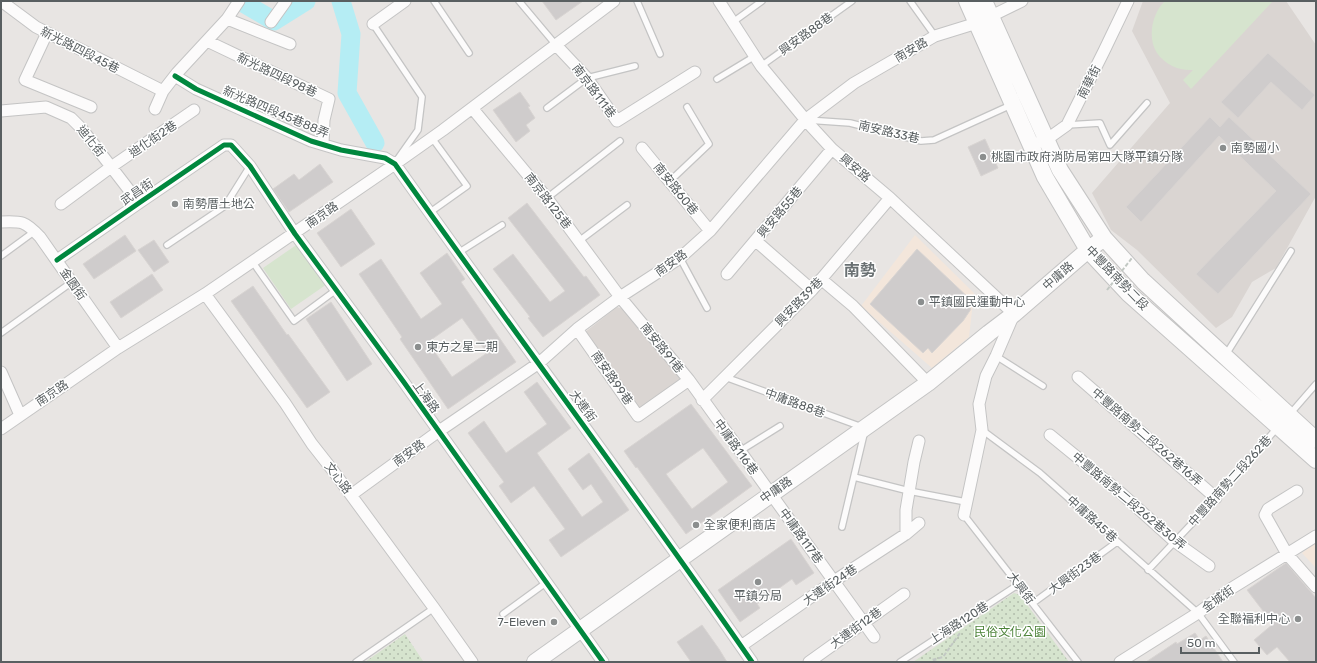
<svg xmlns="http://www.w3.org/2000/svg" width="1317" height="663" viewBox="0 0 1317 663" font-family="Rubik,'Noto Sans TC',sans-serif">
	<style>
		.commercial { fill: #f3e6db }
		.education { fill: #dad5d2 }
		.green { fill: #d6e4ce }
		.park { fill: url(#park-dots) }
		.lines { fill: none; stroke-linecap: round; stroke-linejoin: round }
		.river { stroke: #b5edf4; stroke-width: 19 }
		.building { fill: #cfcccc; stroke: #d8d4d2; fill-rule: evenodd }
		.lane-casing { stroke: #c4c4c4; stroke-width: 8 }
		.street-casing { stroke: #c4c4c4; stroke-width: 13 }
		.secondary-casing { stroke: #c4c4c4; stroke-width: 18 }
		.path { stroke: #c2c8c3; stroke-width: 2; stroke-dasharray: 4 2; stroke-linecap: butt }
		.lane { stroke: #fcfbfb; stroke-width: 5.5 }
		.street { stroke: #fcfbfb; stroke-width: 11 }
		.secondary { stroke: #fcfbfb; stroke-width: 16 }
		.path-bridge { stroke: #c2c8c3; stroke-width: 2; stroke-dasharray: 4 2; stroke-linecap: butt }
		.cycleway-casing { stroke: #fff; stroke-width: 8 }
		.cycleway { stroke: #00873e; stroke-width: 5 }
		.poi-dot { fill: #8b8e8e; stroke: #fff; stroke-width: 1.5 }
		.labels { text-anchor: middle; dominant-baseline: central; stroke-width: 3; stroke-linejoin: round; paint-order: stroke }
		.street-label { font-size: 12px; fill: #595f61; stroke: #fff }
		.poi-label { font-size: 12px; fill: #595f61; stroke: #fff; text-anchor: start }
		.park-label { font-size: 12px; fill: #4b8237; stroke: #fff }
		.district-label { font-size: 16px; font-weight: bold; fill: #6a7173; stroke: #fff }
	</style>
	<defs>
		<pattern id="park-dots" width="8" height="8" patternUnits="userSpaceOnUse"><rect width="8" height="8" fill="#d6e4ce"/><path d="M2 2h.1M6 6h.1" fill="none" stroke="#b1bcab" stroke-width="1.8" stroke-linecap="round"/></pattern>
	</defs>
	<rect width="100%" height="100%" fill="#e8e5e3"/>
	<path class="commercial" d="M 915,235 L 974,293 L 969,337 L 932,368 L 861,306 Z
		M 1316,542 L 1316,568 L 1302,553 Z"/>
	<path class="education" d="M 1143,1 L 1286,1 L 1316,45 L 1316,196 L 1276,268 L 1252,282 L 1232,317 L 1216,328 L 1137,250 L 1111,230 L 1092,193 L 1170,103 L 1132,31 Z
		M 617,307 L 626,310 L 681,380 L 641,412 L 584,333 Z"/>
	<path class="green" d="M 1165,1 L 1273,1 L 1191,89 L 1183,80 L 1193,70 C 1180,71 1165,65 1157,53 C 1147,38 1152,13 1165,1 Z
		M 302,241 L 330,282 L 291,309 L 263,268 Z"/>
	<path class="park" d="M 1014,593 L 1020,595 L 1069,662 L 913,662 Z
		M 405,634 L 423,661 L 421,662 L 365,662 Z"/>
	<g class="lines">
		<path class="river" d="M 240,1 L 274,21 L 306,1
			M 341,1 L 351,34 L 347,93 L 375,143"/>
	</g>
	<path class="building" d="M 542,1 L 583,1 L 556,20 Z
		M 1268,53 L 1315,95 L 1302,110 L 1271,82 L 1238,118 L 1221,102 Z
		M 520,92 L 530,106 L 528,107 L 535,118 L 526,125 L 530,131 L 516,142 L 493,110 Z
		M 1210,117 L 1220,127 L 1229,117 L 1311,194 L 1218,294 L 1196,274 L 1276,191 L 1219,136 L 1141,222 L 1126,207 Z
		M 985,139 L 998,168 L 981,176 L 968,147 Z
		M 320,164 L 333,182 L 289,212 L 273,189 L 294,174 L 299,180 Z
		M 527,203 L 584,277 L 586,276 L 600,295 L 543,337 L 528,318 L 530,317 L 493,269 L 513,254 L 550,302 L 565,291 L 508,218 Z
		M 351,209 L 375,244 L 341,267 L 317,233 Z
		M 125,235 L 136,251 L 94,279 L 83,264 Z
		M 154,240 L 169,262 L 154,272 L 138,250 Z
		M 917,249 L 972,301 L 967,306 L 971,309 L 963,321 L 932,353 L 928,348 L 923,353 L 870,304 Z
		M 447,253 L 465,279 L 461,282 L 516,362 L 448,409 L 400,339 L 402,337 L 359,274 L 381,259 L 421,319 L 442,304 L 420,273 ZM 462,318 L 487,353 L 452,377 L 428,342 Z
		M 152,274 L 163,290 L 121,318 L 110,302 Z
		M 253,286 L 287,335 L 288,334 L 330,392 L 307,408 L 231,301 Z
		M 331,302 L 372,364 L 347,381 L 306,319 Z
		M 537,382 L 571,428 L 537,453 L 582,517 L 603,502 L 591,484 L 583,490 L 568,469 L 589,453 L 629,510 L 561,557 L 549,540 L 565,529 L 534,486 L 511,503 L 499,486 L 504,482 L 468,433 L 484,421 L 506,453 L 547,424 L 524,392 Z
		M 691,404 L 752,486 L 686,534 L 637,467 L 636,468 L 624,451 ZM 703,448 L 728,482 L 692,509 L 666,474 Z
		M 791,539 L 814,573 L 796,585 L 792,579 L 757,604 L 760,608 L 740,622 L 718,590 Z
		M 1286,563 L 1316,598 L 1316,662 L 1290,662 L 1277,647 L 1267,655 L 1254,640 L 1273,624 L 1247,590 Z
		M 702,625 L 719,649 L 727,662 L 691,662 L 677,642 Z
		M 1195,633 L 1200,640 L 1206,636 L 1223,662 L 1146,662 L 1176,642 L 1177,644 Z"/>
	<g class="lines">
		<defs>
			<path id="lane" d="M 434,1 L 469,53
				M 519,1 L 556,45
				M 637,1 L 660,54
				M 910,1 L 935,36
				M 733,22 L 762,1
				M 373,24 L 422,97 L 418,130 L 399,157
				M 761,66 L 852,1
				M 717,79 L 755,56
				M 547,108 L 587,78 L 635,66
				M 807,120 L 850,123 L 921,141 L 934,140 L 1011,105
				M 1067,125 L 1100,123 L 1110,145 L 1147,103
				M 670,181 L 709,144 L 687,107
				M 547,198 L 620,141
				M 429,213 L 467,186 L 432,138
				M 579,241 L 627,205
				M 167,245 L 225,206 L 250,166
				M 458,253 L 502,225
				M 1,256 L 35,231
				M 680,258 L 707,308
				M 252,261 L 294,321 L 336,290
				M 1,333 L 72,282
				M 996,356 L 1043,386
				M 1225,356 L 1291,251
				M 725,377 L 862,427
				M 1290,414 L 1316,384
				M 982,430 L 1040,473 L 1198,613 L 1234,662
				M 740,451 L 780,426
				M 854,477 L 909,491 L 966,502
				M 964,515 L 1078,662
				M 842,527 L 864,434
				M 1148,570 L 1216,498 L 1277,428
				M 1033,603 L 1117,542
				M 503,614 L 547,582
				M 356,662 L 434,608
				M 900,662 L 1019,584"/>
			<path id="street" d="M 1,1 L 36,27 L 163,91
				M 719,1 L 761,66 L 809,124 L 832,149 L 890,198 L 1014,314 L 996,356 L 986,376 L 979,404 L 982,430 L 964,515
				M 227,19 L 290,44
				M 271,22 L 286,1
				M 373,24 L 405,1
				M 47,33 L 25,80 L 91,107
				M 207,41 L 329,99 L 324,120 L 323,144
				M 556,45 L 587,78 L 617,121 L 695,72
				M 175,76 L 196,89 L 311,141 L 341,150 L 385,158 L 395,164 C 513,331 636,494 752,662
				M 472,108 L 547,198 L 620,297 L 689,380 L 874,637
				M 155,109 L 163,91 L 177,73 L 227,19 L 239,1
				M 1,111 L 46,107 L 71,118 L 82,129 L 139,203
				M 1031,145 L 1046,140 L 1067,125 L 1104,51 L 1128,1
				M 642,148 L 710,231
				M 61,204 L 111,167 L 194,110
				M 1,222 C 22,221 25,221 40,237 L 118,348
				M 756,241 L 812,290
				M 57,260 L 139,203 L 224,145 L 231,145 L 250,166 L 295,234 L 403,381 L 603,662
				M 727,274 L 832,149
				M 821,279 L 853,306 L 928,383
				M 205,294 L 285,403 L 312,444 L 334,472 L 434,608 L 472,662
				M 577,329 L 638,416 L 689,380
				M 1,372 L 20,415
				M 1078,377 L 1216,498
				M 702,400 L 812,290 L 890,198
				M 1,429 L 118,348 L 205,294 L 395,164 L 443,130 L 614,1
				M 1050,435 L 1121,493 L 1174,541 L 1209,566
				M 1297,491 L 1268,509 L 1265,515 L 1287,554 L 1316,587
				M 351,495 L 439,431 L 539,363 L 577,329 L 620,297 L 680,258 L 710,231 L 805,120 L 854,83 L 935,36 L 977,23 L 1022,1
				M 906,534 L 906,510 L 914,462 L 919,441
				M 741,646 L 834,581 L 906,534 L 919,523
				M 809,662 L 904,594
				M 1120,662 L 1198,613 L 1232,588 L 1316,536"/>
			<path id="secondary" d="M 967,1 L 1045,177 L 1088,250 L 1129,294 L 1316,460
				M 984,1 L 1060,170 L 1104,238 L 1143,281 L 1316,440
				M 535,662 L 928,383 L 989,333 L 1014,314 L 1088,250 L 1104,238"/>
		</defs>
		<use href="#lane" class="lane-casing"/>
		<use href="#street" class="street-casing"/>
		<use href="#secondary" class="secondary-casing"/>
		<path class="path" d="M 937,662 L 932,660 L 943,657 L 960,633"/>
		<use href="#lane" class="lane"/>
		<use href="#street" class="street"/>
		<use href="#secondary" class="secondary"/>
		<path class="path-bridge" d="M 1107,290 L 1132,258"/>
		<defs>
			<path id="cycleway" d="M 175,76 L 196,89 L 311,141 L 341,150 L 385,158 L 395,164 C 513,331 636,494 752,662
				M 57,260 L 139,203 L 224,145 L 231,145 L 250,166 L 295,234 L 403,381 L 603,662"/>
		</defs>
		<use href="#cycleway" class="cycleway-casing"/>
		<use href="#cycleway" class="cycleway"/>
	</g>
	<g class="poi-dot">
		<circle cx="1223" cy="148" r="4"/>
		<circle cx="983" cy="157" r="4"/>
		<circle cx="175" cy="204" r="4"/>
		<circle cx="921" cy="302" r="4"/>
		<circle cx="418" cy="347" r="4"/>
		<circle cx="696" cy="525" r="4"/>
		<circle cx="758" cy="582" r="4"/>
		<circle cx="1298" cy="619" r="4"/>
		<circle cx="554" cy="622" r="4"/>
	</g>
	<g class="labels">
		<g class="street-label">
			<text transform="translate(806 34) rotate(-36)">興安路88巷</text>
			<text transform="translate(80 50) rotate(27)">新光路四段45巷</text>
			<text transform="translate(911 50) rotate(-30)">南安路</text>
			<text transform="translate(277 75) rotate(25)">新光路四段98巷</text>
			<text transform="translate(1089 82) rotate(-63)">南華街</text>
			<text transform="translate(594 91) rotate(53)">南京路111巷</text>
			<text transform="translate(276 112) rotate(23)">新光路四段45巷88弄</text>
			<text transform="translate(889 132) rotate(13)">南安路33巷</text>
			<text transform="translate(153 139) rotate(-34)">迪化街2巷</text>
			<text transform="translate(91 141) rotate(51)">迪化街</text>
			<text transform="translate(855 168) rotate(40)">興安路</text>
			<text transform="translate(676 189) rotate(51)">南安路60巷</text>
			<text transform="translate(137 192) rotate(-34)">武昌街</text>
			<text transform="translate(548 201) rotate(52)">南京路125巷</text>
			<text transform="translate(780 212) rotate(-50)">興安路55巷</text>
			<text transform="translate(322 215) rotate(-35)">南京路</text>
			<text transform="translate(671 263) rotate(-36)">南安路</text>
			<text transform="translate(1058 276) rotate(-41)">中庸路</text>
			<text transform="translate(1117 278) rotate(46)">中豐路南勢二段</text>
			<text transform="translate(73 284) rotate(55)">金園街</text>
			<text transform="translate(799 302) rotate(-46)">興安路39巷</text>
			<text transform="translate(662 348) rotate(51)">南安路91巷</text>
			<text transform="translate(612 378) rotate(55)">南安路99巷</text>
			<text transform="translate(52 393) rotate(-34)">南京路</text>
			<text transform="translate(426 397) rotate(54)">上海路</text>
			<text transform="translate(795 403) rotate(20)">中庸路88巷</text>
			<text transform="translate(583 406) rotate(54)">大連街</text>
			<text transform="translate(1147 437) rotate(41)">中豐路南勢二段262巷16弄</text>
			<text transform="translate(736 447) rotate(54)">中庸路116巷</text>
			<text transform="translate(409 453) rotate(-36)">南安路</text>
			<text transform="translate(338 478) rotate(53)">文心路</text>
			<text transform="translate(1230 481) rotate(-48)">中豐路南勢二段262巷</text>
			<text transform="translate(776 490) rotate(-35)">中庸路</text>
			<text transform="translate(1129 501) rotate(40)">中豐路南勢二段262巷30弄</text>
			<text transform="translate(1092 519) rotate(42)">中庸路45巷</text>
			<text transform="translate(801 536) rotate(54)">中庸路117巷</text>
			<text transform="translate(1075 573) rotate(-36)">大興街23巷</text>
			<text transform="translate(830 585) rotate(-34)">大連街24巷</text>
			<text transform="translate(1021 588) rotate(53)">大興街</text>
			<text transform="translate(1218 599) rotate(-36)">金城街</text>
			<text transform="translate(959 623) rotate(-33)">上海路120巷</text>
			<text transform="translate(856 628) rotate(-36)">大連街12巷</text>
		</g>
		<g class="poi-label">
			<text x="1231" y="148">南勢國小</text>
			<text x="991" y="157">桃園市政府消防局第四大隊平鎮分隊</text>
			<text x="183" y="204">南勢厝土地公</text>
			<text x="929" y="302">平鎮國民運動中心</text>
			<text x="426" y="347">東方之星二期</text>
			<text x="704" y="525">全家便利商店</text>
			<text x="758" y="596" text-anchor="middle">平鎮分局</text>
			<text x="1290" y="619" text-anchor="end">全聯福利中心</text>
			<text x="546" y="622" text-anchor="end">7-Eleven</text>
		</g>
		<g class="park-label">
			<text x="1010" y="632">民俗文化公園</text>
		</g>
		<g class="district-label">
			<text x="860" y="270">南勢</text>
		</g>
	</g>
	<rect width="1317" height="663" fill="none" stroke="#595f61" stroke-width="4"/>
	<path d="M1181 647v6h78v-6" fill="none" stroke="#595f61" stroke-width="2"/>
	<text x="1187" y="647" font-size="12" fill="#595f61" stroke="#ffffff" stroke-width="3" paint-order="stroke">50 m</text>
</svg>
